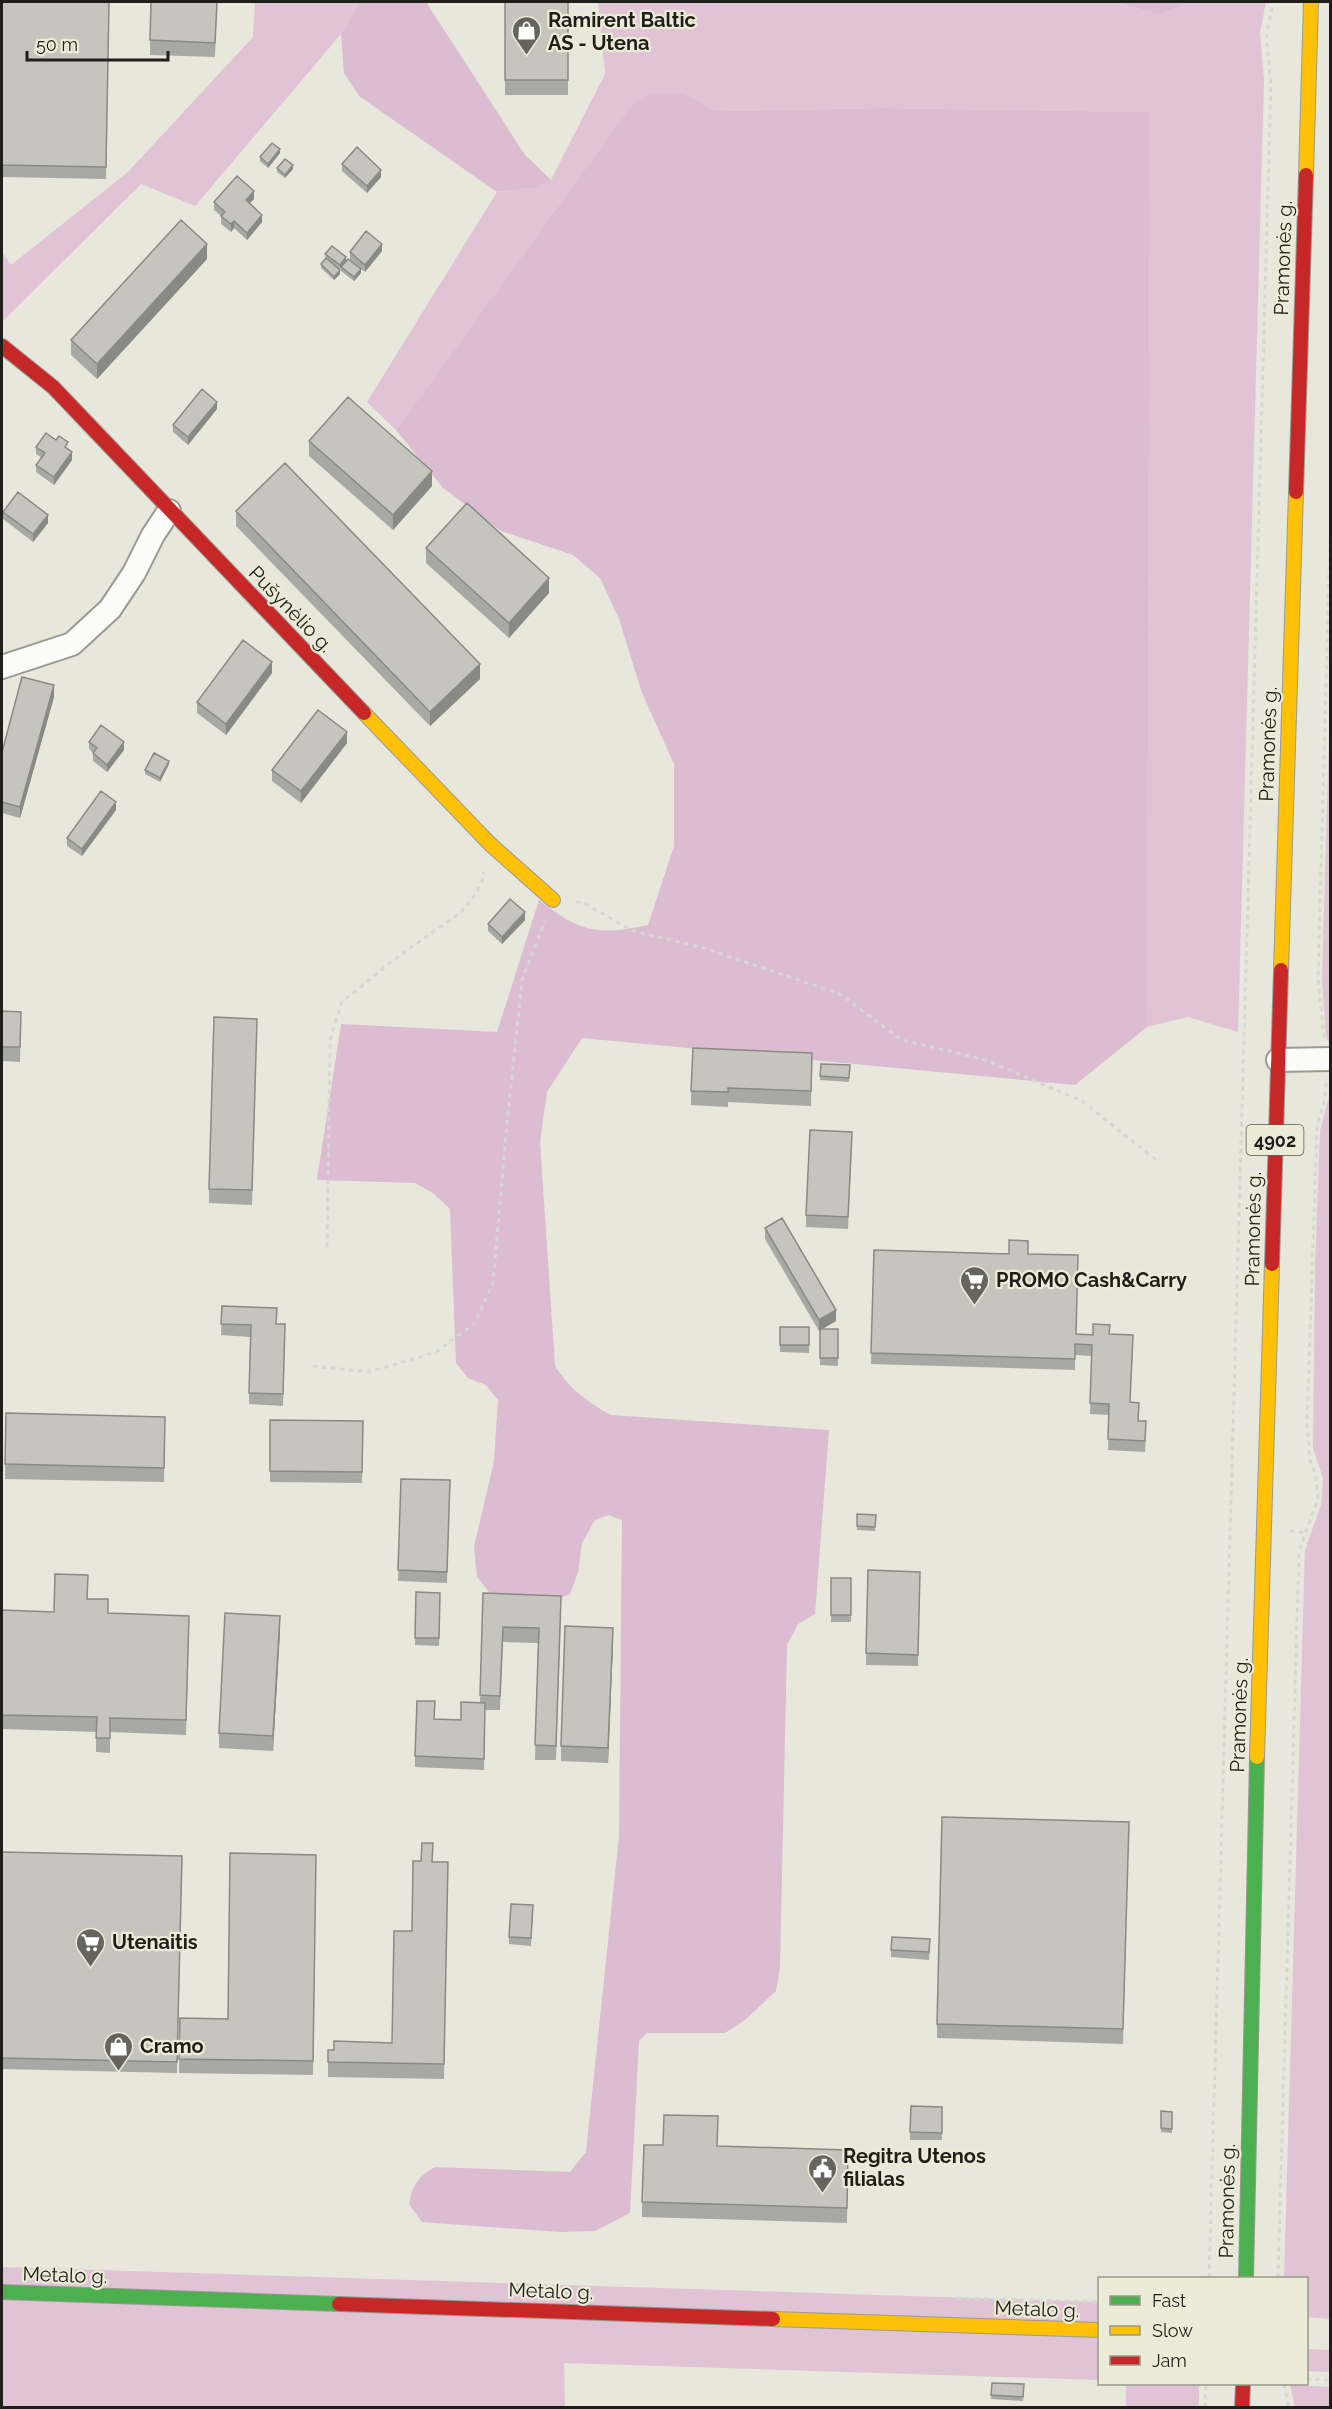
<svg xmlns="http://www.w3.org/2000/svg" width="1332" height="2409" viewBox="0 0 1332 2409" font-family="Raleway,sans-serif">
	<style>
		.green { fill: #e0c3d5 }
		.forest { fill: #dbbcd0 }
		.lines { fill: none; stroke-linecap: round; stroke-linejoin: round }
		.street-casing { stroke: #9a9a92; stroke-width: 26 }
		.fast-casing { stroke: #9a9a92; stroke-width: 16 }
		.slow-casing { stroke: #9a9a92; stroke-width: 16 }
		.jam-casing { stroke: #9a9a92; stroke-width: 16 }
		.path { stroke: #d6d6d3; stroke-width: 3; stroke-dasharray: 4.5 4.5; stroke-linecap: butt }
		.street { stroke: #fbfbfa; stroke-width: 22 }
		.fast { stroke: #4caf50; stroke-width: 14 }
		.slow { stroke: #ffc107; stroke-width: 14 }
		.jam { stroke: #c62828; stroke-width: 14 }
		.wall { fill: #a9a9a3 }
		.shaded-wall { fill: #8a8a84 }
		.building { fill: #c5c5bd; stroke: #8a8a84; stroke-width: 1.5 }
		.labels { text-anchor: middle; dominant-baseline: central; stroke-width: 4.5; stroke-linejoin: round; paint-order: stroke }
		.shield { fill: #ebebd8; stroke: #5c5c52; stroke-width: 1.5 }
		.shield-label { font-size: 18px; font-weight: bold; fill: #1f1e18 }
		.poi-label { font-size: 20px; font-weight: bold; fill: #1f1e18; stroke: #ebebd8; text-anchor: start }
		.street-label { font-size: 20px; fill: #1f1e18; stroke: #ebebd8 }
	</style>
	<rect width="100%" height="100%" fill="#e7e7dc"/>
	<path class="green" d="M 255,2 L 360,2 L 341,34 L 195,206 L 141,184 L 2,322 L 2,252 L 11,265 L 128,172 L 253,37 Z
		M 598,2 L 1115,2 L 1160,15 L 1189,2 L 1266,2 L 1260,33 L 1264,80 L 1238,1032 L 1188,1017 L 1147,1027 L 1150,112 L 883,108 L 716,111 L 685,94 L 630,107 L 396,430 L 367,402 L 497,192 L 534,188 L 551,180 L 605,74 Z
		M 1330,700 L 1330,1044 L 1326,1037 L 1322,979 Z
		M 1330,1092 L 1330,2319 L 1307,2317 L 1306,2278 L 1284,2278 L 1305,1550 L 1321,1505 L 1323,1478 L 1313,1448 L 1315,1266 L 1320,1131 Z
		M 2,2267 L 1099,2302 L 1099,2380 L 564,2363 L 565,2407 L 2,2408 Z
		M 1307,2349 L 1330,2350 L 1330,2372 L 1307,2371 Z
		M 1126,2384 L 1199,2384 L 1199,2407 L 1126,2407 Z
		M 1290,2385 L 1330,2387 L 1330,2407 L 1295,2407 Z"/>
	<path class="forest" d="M 360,2 L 426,2 L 525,155 L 551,180 L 534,188 L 497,192 L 359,96 L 344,73 L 341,34 Z
		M 1115,2 L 1189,2 L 1160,15 Z
		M 648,94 L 685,94 L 716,111 L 883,108 L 1150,112 L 1147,1027 L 1075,1085 L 582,1038 L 547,1092 L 540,1142 L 555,1366 C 570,1389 587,1402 611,1415 L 829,1430 L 815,1614 L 798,1624 L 787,1645 L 780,1967 L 776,1991 L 745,2020 L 725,2033 L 647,2033 L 639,2041 L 630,2213 L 595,2231 L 560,2232 L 422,2222 L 409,2204 C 413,2184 418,2177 435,2167 L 570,2172 L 586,2152 L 619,1836 L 622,1520 L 609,1515 L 595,1520 L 582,1543 L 578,1572 L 570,1594 L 557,1600 L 490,1593 L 477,1577 L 474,1547 L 494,1461 L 498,1400 L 486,1385 L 468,1378 L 456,1363 L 450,1209 L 433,1193 L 415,1183 L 317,1180 L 341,1024 L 497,1032 L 539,900 C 580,932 597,936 648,925 L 674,846 L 674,764 L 642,693 L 619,619 L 600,578 L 573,555 L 501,531 L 443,488 L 396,430 L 630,107 Z"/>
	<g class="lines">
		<defs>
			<path id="street" d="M 2,667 L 72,644 L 110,609 L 134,573 L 153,535 L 169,511
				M 1278,1060 L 1330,1059"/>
			<path id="fast" d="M 1246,2278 L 1257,1757
				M 2,2292 L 339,2304"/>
			<path id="slow" d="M 1306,175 L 1311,2
				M 364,713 L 490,844 L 553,900
				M 1281,970 L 1296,492
				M 1257,1757 L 1272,1264
				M 773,2319 L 1100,2330"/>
			<path id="jam" d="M 2,346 L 53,387 L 364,713
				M 1296,492 L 1306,175
				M 1272,1264 L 1281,970
				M 339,2304 L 773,2319
				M 1242,2408 L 1243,2384"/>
		</defs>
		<use href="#street" class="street-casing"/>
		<use href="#fast" class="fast-casing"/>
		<use href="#slow" class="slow-casing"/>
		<use href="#jam" class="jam-casing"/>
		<path class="path" d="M 576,902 L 584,903 L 633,931 L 704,948 L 840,994 L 902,1040 L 986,1060 L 1082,1101 L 1156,1160
			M 1324,1038 L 1318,979 L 1330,537
			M 327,1247 L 330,1040 L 342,1002 L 391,962 L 461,912 L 473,898 L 482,882 L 484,872
			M 313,1366 L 369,1372 L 436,1352 L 475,1323 L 493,1283 L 506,1134 L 522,980 L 545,921
			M 1290,1531 L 1307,1533
			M 1209,2278 L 1271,83 L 1266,38 L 1273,2
			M 1278,2278 L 1299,1551 L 1318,1499 L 1316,1478 L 1310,1460 L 1307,1424 L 1317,1126 L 1324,1103 L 1327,1078
			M 957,2298 L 1100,2302
			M 1306,2379 L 1330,2380
			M 1284,2384 L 1289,2408
			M 1205,2408 L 1206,2384"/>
		<use href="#street" class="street"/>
		<use href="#fast" class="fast"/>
		<use href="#slow" class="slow"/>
		<use href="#jam" class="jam"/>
	</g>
	<path class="wall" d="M 2,2 L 109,2 L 106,179 L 2,177 Z
		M 151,2 L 217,2 L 215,57 L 150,55 Z
		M 505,2 L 568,2 L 568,95 L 505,95 Z
		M 280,153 L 268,168 L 260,161 L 260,157 Z
		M 342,164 L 381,177 L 367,193 L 342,171 Z
		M 277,168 L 293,169 L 285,178 L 277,172 Z
		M 254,199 L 250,203 L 262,222 L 247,240 L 234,228 L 231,232 L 221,224 L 221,216 L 214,210 L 214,202 Z
		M 382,251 L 365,272 L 350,260 L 350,252 Z
		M 325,254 L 346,261 L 340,269 L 328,260 L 340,274 L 334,280 L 321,268 L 321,264 L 326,258 Z
		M 207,259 L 97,379 L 71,355 L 71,340 Z
		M 341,267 L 361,273 L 354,281 L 341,271 Z
		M 217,409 L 188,445 L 173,432 L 173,425 Z
		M 309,441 L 432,486 L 393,530 L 309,456 Z
		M 36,447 L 68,450 L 72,460 L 54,485 L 36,472 L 36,465 L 42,458 L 36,454 Z
		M 236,511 L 480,679 L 430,726 L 236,526 Z
		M 3,512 L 48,523 L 33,542 L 3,519 Z
		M 426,548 L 549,593 L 509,638 L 426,563 Z
		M 272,673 L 226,735 L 197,713 L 197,702 Z
		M 54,697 L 20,818 L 2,813 L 2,752 Z
		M 89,742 L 124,750 L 107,772 L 93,761 L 93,753 L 89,749 Z
		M 347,743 L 301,803 L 272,781 L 272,770 Z
		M 169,764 L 160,782 L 145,774 L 145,770 Z
		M 116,810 L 82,856 L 67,846 L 67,838 Z
		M 525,920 L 502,944 L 488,931 L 488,924 Z
		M 2,1011 L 21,1012 L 20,1062 L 2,1061 Z
		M 257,1019 L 252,1205 L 209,1203 L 209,1189 Z
		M 821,1064 L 850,1065 L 849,1082 L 820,1080 Z
		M 812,1067 L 811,1106 L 728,1102 L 728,1107 L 691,1105 L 691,1091 Z
		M 852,1143 L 848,1229 L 806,1227 L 806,1215 Z
		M 765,1228 L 836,1321 L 822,1329 L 838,1329 L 838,1366 L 820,1365 L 820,1331 L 819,1331 L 765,1239 Z
		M 874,1250 L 1028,1254 L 1076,1334 L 1110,1334 L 1133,1346 L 1130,1402 L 1138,1421 L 1146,1432 L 1145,1452 L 1108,1450 L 1109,1415 L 1090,1414 L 1092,1356 L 1075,1355 L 1075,1370 L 871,1364 Z
		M 222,1306 L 277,1324 L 285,1324 L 283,1406 L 249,1404 L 250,1337 L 221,1335 Z
		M 780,1327 L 809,1327 L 809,1353 L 780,1352 Z
		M 6,1413 L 165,1417 L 164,1482 L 5,1479 Z
		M 270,1420 L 363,1421 L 362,1483 L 270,1482 Z
		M 401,1479 L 450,1480 L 447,1583 L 398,1581 Z
		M 857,1514 L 876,1515 L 875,1531 L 857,1530 Z
		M 868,1570 L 920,1572 L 918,1666 L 866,1665 Z
		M 831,1578 L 851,1578 L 851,1622 L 831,1622 Z
		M 440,1593 L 439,1646 L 415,1645 L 415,1638 Z
		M 483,1593 L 561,1611 L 556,1760 L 535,1760 L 538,1643 L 503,1642 L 500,1710 L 485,1710 L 484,1770 L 415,1767 L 415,1756 L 434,1719 L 461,1720 L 480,1703 Z
		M 88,1599 L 108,1613 L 189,1616 L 186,1735 L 110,1732 L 110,1753 L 96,1752 L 96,1732 L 2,1729 L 2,1610 L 54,1612 Z
		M 280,1631 L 273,1751 L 219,1748 L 219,1733 Z
		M 613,1643 L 608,1763 L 561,1761 L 561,1746 Z
		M 1129,1822 L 1123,2044 L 937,2038 L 937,2024 Z
		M 2,1852 L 182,1856 L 177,2073 L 2,2069 Z
		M 316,1855 L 313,2075 L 179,2073 L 180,2018 L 228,2019 Z
		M 433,1862 L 448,1862 L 444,2079 L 328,2077 L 328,2050 L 392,2043 L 412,1931 Z
		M 533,1912 L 531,1946 L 509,1944 L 509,1937 Z
		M 930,1947 L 929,1960 L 891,1957 L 891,1950 Z
		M 911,2106 L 942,2107 L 942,2140 L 910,2140 Z
		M 1161,2111 L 1172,2112 L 1172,2133 L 1161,2132 Z
		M 717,2146 L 848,2150 L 847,2223 L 642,2217 L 642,2202 Z
		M 992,2383 L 1024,2384 L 1023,2401 L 991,2399 Z"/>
	<path class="shaded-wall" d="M 280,149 L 280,153 L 268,168 L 268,164 Z
		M 293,165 L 293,169 L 285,178 L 285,175 Z
		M 381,170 L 381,177 L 367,193 L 367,186 Z
		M 254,191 L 254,199 L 246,207 L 246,200 Z
		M 262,215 L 262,222 L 247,240 L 247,233 Z
		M 234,221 L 234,228 L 231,232 L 231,224 Z
		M 207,244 L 207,259 L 97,379 L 97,364 Z
		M 382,244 L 382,251 L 365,272 L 365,265 Z
		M 346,257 L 346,261 L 340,269 L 340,265 Z
		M 361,269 L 361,273 L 354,281 L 354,277 Z
		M 340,270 L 340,274 L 334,280 L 334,277 Z
		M 217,402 L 217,409 L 188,445 L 188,437 Z
		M 72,452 L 72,460 L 54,485 L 54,477 Z
		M 432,471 L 432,486 L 393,530 L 393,515 Z
		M 48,515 L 48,523 L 33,542 L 33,534 Z
		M 549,578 L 549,593 L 509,638 L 509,623 Z
		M 272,662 L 272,673 L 226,735 L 226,724 Z
		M 480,664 L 480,679 L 430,726 L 430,712 Z
		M 54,685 L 54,697 L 20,818 L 20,807 Z
		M 347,732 L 347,743 L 301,803 L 301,791 Z
		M 124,742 L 124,750 L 107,772 L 107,765 Z
		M 169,761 L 169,764 L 160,782 L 160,778 Z
		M 116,802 L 116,810 L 82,856 L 82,849 Z
		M 525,912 L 525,920 L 502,944 L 502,937 Z
		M 836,1310 L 836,1321 L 819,1331 L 819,1320 Z
		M 280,1616 L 280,1631 L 273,1751 L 273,1736 Z
		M 613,1628 L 613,1643 L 608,1763 L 608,1748 Z"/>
	<path class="building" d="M 2,2 L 109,2 L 106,167 L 2,165 Z
		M 151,2 L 217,2 L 215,43 L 150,40 Z
		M 505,2 L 568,2 L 568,80 L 505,80 Z
		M 272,143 L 280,149 L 268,164 L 260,157 Z
		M 357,147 L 381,170 L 367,186 L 342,164 Z
		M 285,159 L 293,165 L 285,175 L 277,168 Z
		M 237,176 L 254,191 L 246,200 L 262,215 L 247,233 L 234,221 L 231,224 L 221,216 L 225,212 L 214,202 Z
		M 181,220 L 207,244 L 97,364 L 71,340 Z
		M 366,231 L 382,244 L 365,265 L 350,252 Z
		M 332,246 L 346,257 L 340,265 L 325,254 Z
		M 326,258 L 340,270 L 334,277 L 321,264 Z
		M 348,259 L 361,269 L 354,277 L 341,267 Z
		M 202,389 L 217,402 L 188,437 L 173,425 Z
		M 348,397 L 432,471 L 393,515 L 309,441 Z
		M 46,433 L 56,440 L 59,436 L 68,442 L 65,447 L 72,452 L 54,477 L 36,465 L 45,453 L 36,447 Z
		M 285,463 L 480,664 L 430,712 L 236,511 Z
		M 18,492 L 48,515 L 33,534 L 3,512 Z
		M 467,503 L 549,578 L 509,623 L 426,548 Z
		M 243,640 L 272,662 L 226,724 L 197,702 Z
		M 22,677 L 54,685 L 20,807 L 2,802 L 2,752 Z
		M 318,710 L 347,732 L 301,791 L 272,770 Z
		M 101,725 L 124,742 L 107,765 L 93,753 L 97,748 L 89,742 Z
		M 154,753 L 169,761 L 160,778 L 145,770 Z
		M 101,791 L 116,802 L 82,849 L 67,838 Z
		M 510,899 L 525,912 L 502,937 L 488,924 Z
		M 2,1011 L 21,1012 L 20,1047 L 2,1047 Z
		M 214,1017 L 257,1019 L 252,1190 L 209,1189 Z
		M 693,1048 L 812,1053 L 811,1091 L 728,1088 L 728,1092 L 691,1091 Z
		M 821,1064 L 850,1065 L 849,1078 L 820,1076 Z
		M 810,1130 L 852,1132 L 848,1217 L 806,1215 Z
		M 782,1218 L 836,1310 L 819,1320 L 765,1228 Z
		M 1009,1240 L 1028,1241 L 1028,1254 L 1078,1255 L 1076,1334 L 1093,1335 L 1093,1324 L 1110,1325 L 1109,1334 L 1133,1335 L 1130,1402 L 1139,1403 L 1138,1421 L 1146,1421 L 1145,1441 L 1108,1439 L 1109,1404 L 1090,1403 L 1092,1345 L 1075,1344 L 1075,1359 L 871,1353 L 874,1250 L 1009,1254 Z
		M 222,1306 L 277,1308 L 276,1324 L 285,1324 L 283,1394 L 249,1393 L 251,1325 L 221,1324 Z
		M 780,1327 L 809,1327 L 809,1345 L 780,1345 Z
		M 820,1329 L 838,1329 L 838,1358 L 820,1358 Z
		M 6,1413 L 165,1417 L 164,1468 L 5,1464 Z
		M 270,1420 L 363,1421 L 362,1472 L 270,1471 Z
		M 401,1479 L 450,1480 L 447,1572 L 398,1570 Z
		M 857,1514 L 876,1515 L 875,1527 L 857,1526 Z
		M 868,1570 L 920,1572 L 918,1655 L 866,1653 Z
		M 55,1574 L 88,1575 L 87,1599 L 108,1599 L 108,1613 L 189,1616 L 186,1720 L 110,1718 L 110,1738 L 96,1738 L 97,1717 L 2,1715 L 2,1610 L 54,1612 Z
		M 831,1578 L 851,1578 L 851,1615 L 831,1615 Z
		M 416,1592 L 440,1593 L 439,1638 L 415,1638 Z
		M 483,1593 L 561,1596 L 556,1746 L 535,1745 L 539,1628 L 503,1627 L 500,1696 L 480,1695 Z
		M 225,1613 L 280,1616 L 273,1736 L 219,1733 Z
		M 565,1626 L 613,1628 L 608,1748 L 561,1746 Z
		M 417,1701 L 435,1701 L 434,1719 L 461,1720 L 461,1702 L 485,1703 L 484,1759 L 415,1756 Z
		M 942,1817 L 1129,1822 L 1123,2029 L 937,2024 Z
		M 422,1843 L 433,1843 L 432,1862 L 448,1862 L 444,2064 L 328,2062 L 328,2050 L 334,2050 L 334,2041 L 392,2043 L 394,1931 L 412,1931 L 413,1861 L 421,1861 Z
		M 2,1852 L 182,1856 L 177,2062 L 2,2058 Z
		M 230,1853 L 316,1855 L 313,2061 L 179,2059 L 180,2018 L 228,2019 Z
		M 511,1904 L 533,1905 L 531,1938 L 509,1937 Z
		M 892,1937 L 930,1939 L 929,1952 L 891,1950 Z
		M 911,2106 L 942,2107 L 942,2133 L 910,2132 Z
		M 1161,2111 L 1172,2112 L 1172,2129 L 1161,2128 Z
		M 664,2115 L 718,2116 L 717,2146 L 848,2150 L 847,2208 L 642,2202 L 644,2145 L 663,2145 Z
		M 992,2383 L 1024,2384 L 1023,2397 L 991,2395 Z"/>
	<defs>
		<symbol id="shop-pin" viewBox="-11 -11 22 30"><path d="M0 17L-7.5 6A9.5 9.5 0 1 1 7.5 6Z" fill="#65645d" stroke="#ebebd8"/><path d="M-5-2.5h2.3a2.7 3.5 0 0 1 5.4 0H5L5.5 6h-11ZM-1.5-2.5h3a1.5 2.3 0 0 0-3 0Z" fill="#fff"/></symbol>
		<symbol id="supermarket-pin" viewBox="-11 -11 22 30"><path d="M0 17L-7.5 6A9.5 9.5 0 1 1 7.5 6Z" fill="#65645d" stroke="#ebebd8"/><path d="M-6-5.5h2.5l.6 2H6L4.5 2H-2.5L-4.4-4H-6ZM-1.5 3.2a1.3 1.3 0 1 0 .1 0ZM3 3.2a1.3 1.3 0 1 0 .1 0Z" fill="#fff"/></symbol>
		<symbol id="civic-pin" viewBox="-11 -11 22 30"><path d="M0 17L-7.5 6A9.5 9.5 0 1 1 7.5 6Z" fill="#65645d" stroke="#ebebd8"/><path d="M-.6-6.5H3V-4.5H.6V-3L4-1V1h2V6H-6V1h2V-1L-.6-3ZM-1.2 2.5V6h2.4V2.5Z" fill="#fff"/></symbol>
	</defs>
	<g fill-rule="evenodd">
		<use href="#shop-pin" x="510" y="14" width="33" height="45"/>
		<use href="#supermarket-pin" x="958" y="1264" width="33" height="45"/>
		<use href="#supermarket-pin" x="74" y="1926" width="33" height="45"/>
		<use href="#shop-pin" x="102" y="2030" width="33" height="45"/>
		<use href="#civic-pin" x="806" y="2152" width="33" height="45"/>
	</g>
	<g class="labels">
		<rect class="shield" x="1246.5" y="1125" width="57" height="30" rx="4.5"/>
		<g class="shield-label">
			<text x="1275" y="1140">4902</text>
		</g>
		<g class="poi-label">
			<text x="548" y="20">Ramirent Baltic<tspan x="548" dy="23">AS - Utena</tspan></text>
			<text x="996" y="1280">PROMO Cash&amp;Carry</text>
			<text x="112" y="1942">Utenaitis</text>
			<text x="140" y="2046">Cramo</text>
			<text x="843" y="2156">Regitra Utenos<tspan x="843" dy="23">filialas</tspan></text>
		</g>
		<g class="street-label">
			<text transform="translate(1283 258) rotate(-88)">Pramonės g.</text>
			<text transform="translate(291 609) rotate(46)">Pušynėlio g.</text>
			<text transform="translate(1268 744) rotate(-88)">Pramonės g.</text>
			<text transform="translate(1253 1229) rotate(-89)">Pramonės g.</text>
			<text transform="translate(1239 1715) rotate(-88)">Pramonės g.</text>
			<text transform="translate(1227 2201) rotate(-89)">Pramonės g.</text>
			<text transform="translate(65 2275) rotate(2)">Metalo g.</text>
			<text transform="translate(551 2291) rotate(2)">Metalo g.</text>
			<text transform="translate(1037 2309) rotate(2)">Metalo g.</text>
		</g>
	</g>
	<rect width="1332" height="2409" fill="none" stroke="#1f1e18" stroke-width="6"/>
	<rect x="1098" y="2277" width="210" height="108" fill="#ebebd8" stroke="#99998b" stroke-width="1.5"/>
	<rect x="1110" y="2296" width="30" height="9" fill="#4caf50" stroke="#99998b" stroke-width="1.5"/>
	<text x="1152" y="2307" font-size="18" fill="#1f1e18">Fast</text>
	<rect x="1110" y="2326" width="30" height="9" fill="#ffc107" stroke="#99998b" stroke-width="1.5"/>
	<text x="1152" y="2337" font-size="18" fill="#1f1e18">Slow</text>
	<rect x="1110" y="2356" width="30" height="9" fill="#c62828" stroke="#99998b" stroke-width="1.5"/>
	<text x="1152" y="2367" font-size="18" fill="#1f1e18">Jam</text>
	<path d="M27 51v9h141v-9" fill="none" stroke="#1f1e18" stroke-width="3"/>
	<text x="36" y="51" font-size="18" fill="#1f1e18" stroke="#ebebd8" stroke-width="4.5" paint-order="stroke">50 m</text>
</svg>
